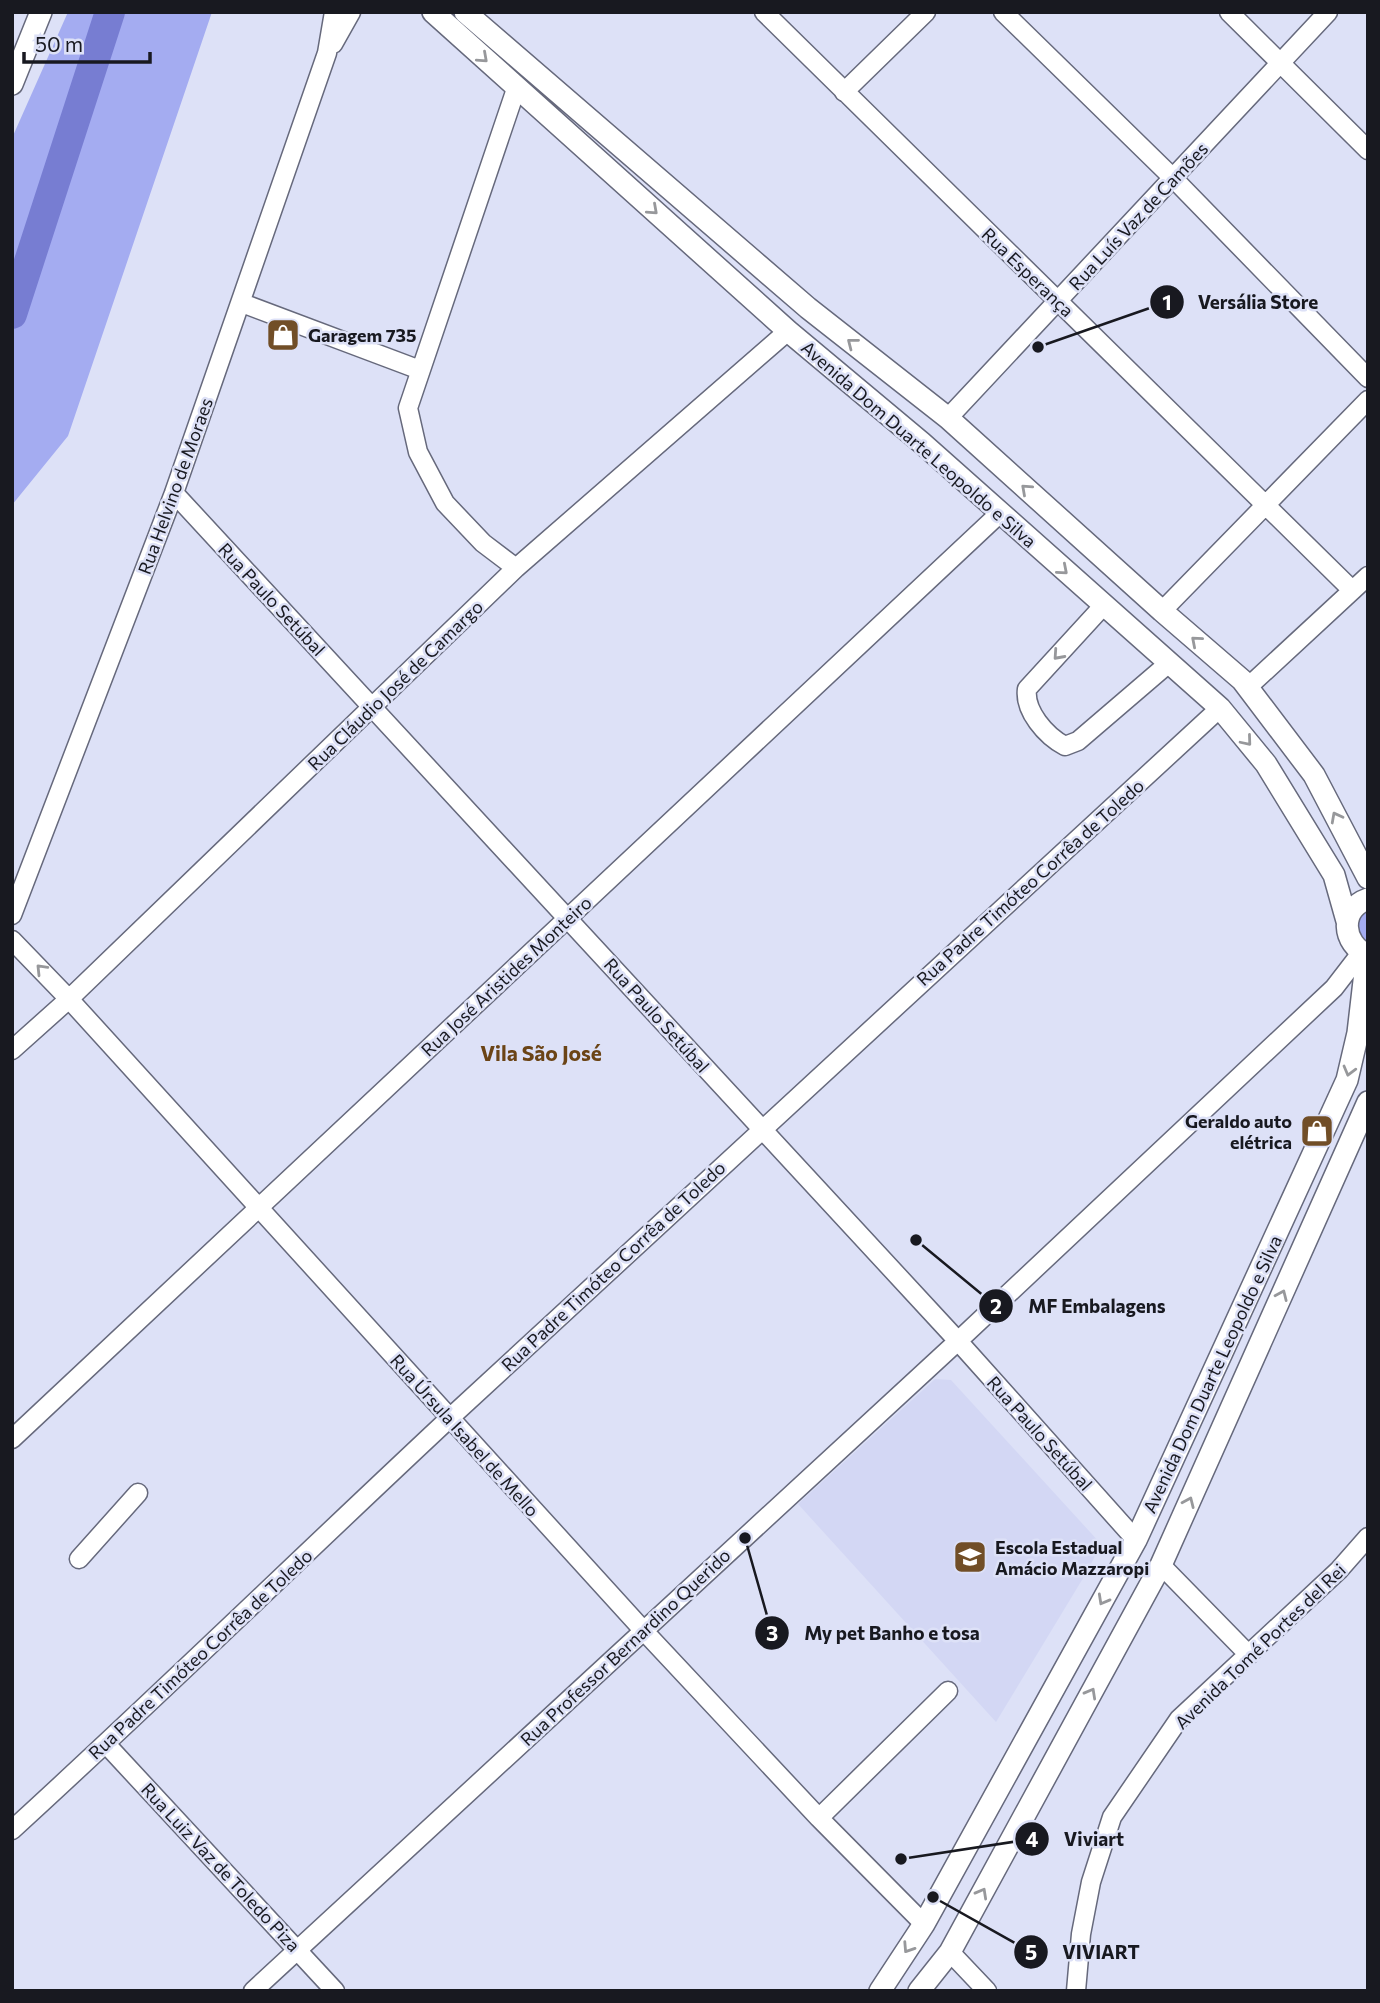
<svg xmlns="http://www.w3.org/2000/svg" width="1380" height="2003" viewBox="0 0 1380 2003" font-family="Commissioner,sans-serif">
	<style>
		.built { fill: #d3d7f4 }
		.green { fill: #a4acf1 }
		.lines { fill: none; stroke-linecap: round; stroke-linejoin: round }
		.river { stroke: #777dd2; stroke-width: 30 }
		.minor-casing { stroke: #66697c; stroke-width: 21 }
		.major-casing { stroke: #66697c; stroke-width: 24 }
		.minor { stroke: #fff; stroke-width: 18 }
		.major { stroke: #fff; stroke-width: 21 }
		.oneway { stroke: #97989b }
		.labels { text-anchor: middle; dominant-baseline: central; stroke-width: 5; stroke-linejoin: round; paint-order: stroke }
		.street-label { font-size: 18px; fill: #181920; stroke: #dde1f7 }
		.poi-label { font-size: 18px; font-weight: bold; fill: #181920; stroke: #dde1f7; text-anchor: start }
		.quarter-label { font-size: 21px; font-weight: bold; fill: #6b4416; stroke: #dde1f7 }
		.leader { fill: none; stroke: #181920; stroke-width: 2.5 }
		.callout-dot { fill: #181920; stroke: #dde1f7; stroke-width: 2.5 }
		.mark-label { font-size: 21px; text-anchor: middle; font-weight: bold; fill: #fff }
		.callout-label { font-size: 19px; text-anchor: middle; font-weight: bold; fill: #181920; stroke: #dde1f7; stroke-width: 5; stroke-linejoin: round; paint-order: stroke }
	</style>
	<rect width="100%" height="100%" fill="#dde1f7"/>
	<path class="built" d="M 935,1379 L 951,1380 L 1101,1544 L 1088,1570 L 996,1722 L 798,1504 Z"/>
	<path class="green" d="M 68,12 L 212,12 L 68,436 L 12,505 L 12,138 Z
		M 1368,908 L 1368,946 L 1357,935 L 1357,920 Z"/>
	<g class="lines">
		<path class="river" d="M 12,314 L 110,12"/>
		<defs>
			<path id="minor" d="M 764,12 L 1352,590
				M 1003,12 L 1174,179 L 1368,378
				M 1229,12 L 1368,150
				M 333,44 L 351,12
				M 844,92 L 926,12
				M 242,303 L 420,370
				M 948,418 L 1328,12
				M 174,493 L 958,1341 L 1136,1540
				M 516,568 L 483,543 L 445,503 L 418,452 L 408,408 L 516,89
				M 1104,605 L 1027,689 C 1024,711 1046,736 1065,746 L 1078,741 L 1169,663
				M 1162,611 L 1368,400
				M 1248,687 L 1368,576
				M 12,915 L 174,493 L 327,53 L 334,12
				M 12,940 L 69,999 L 643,1630 L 819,1818 L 924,1924
				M 12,1050 L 69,999 L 516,568 L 788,331
				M 12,1439 L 999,514
				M 79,1559 L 138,1493
				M 1161,1565 L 1249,1655
				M 106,1744 L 335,1991
				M 819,1818 L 948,1691
				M 12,1830 C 161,1694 305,1553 453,1415 C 707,1178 963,943 1220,708
				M 950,1952 L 987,1991
				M 253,1991 L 958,1341 L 1334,988 L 1361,953
				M 1076,1991 L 1081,1934 L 1091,1882 L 1112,1817 L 1179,1719 L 1339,1570 L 1368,1537"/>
			<path id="major" d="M 433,12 L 788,331 L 922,443 L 1220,708 L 1266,764 L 1334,875 L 1347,921
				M 465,12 L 808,308 L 948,418 L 1162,611 L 1242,680 L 1314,775 L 1368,878
				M 12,84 L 41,12
				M 1368,899 C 1339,909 1342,944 1368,955
				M 880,1991 L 924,1924 L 1136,1540 L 1347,1080 L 1358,1033 L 1367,955
				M 919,1991 L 950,1952 L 1161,1565 L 1368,1102"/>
		</defs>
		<use href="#minor" class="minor-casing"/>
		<use href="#major" class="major-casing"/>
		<use href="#minor" class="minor"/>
		<use href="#major" class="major"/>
	</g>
	<defs><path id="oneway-chevron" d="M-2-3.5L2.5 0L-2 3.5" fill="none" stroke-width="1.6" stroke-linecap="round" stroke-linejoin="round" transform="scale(1.75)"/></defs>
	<g class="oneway">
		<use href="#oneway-chevron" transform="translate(483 58) rotate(42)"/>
		<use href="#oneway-chevron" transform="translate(653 210) rotate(42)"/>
		<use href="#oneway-chevron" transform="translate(852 343) rotate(-142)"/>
		<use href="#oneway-chevron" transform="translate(1026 489) rotate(-138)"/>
		<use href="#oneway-chevron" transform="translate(1063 570) rotate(41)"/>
		<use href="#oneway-chevron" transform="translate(1196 641) rotate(-139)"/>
		<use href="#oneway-chevron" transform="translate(1058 655) rotate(132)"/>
		<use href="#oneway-chevron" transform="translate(1247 741) rotate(50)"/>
		<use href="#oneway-chevron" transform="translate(1336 817) rotate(-118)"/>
		<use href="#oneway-chevron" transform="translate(41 969) rotate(-134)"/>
		<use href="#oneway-chevron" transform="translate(1349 1071) rotate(105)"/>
		<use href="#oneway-chevron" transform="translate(1282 1295) rotate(-66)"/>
		<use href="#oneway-chevron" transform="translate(1189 1502) rotate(-66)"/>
		<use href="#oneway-chevron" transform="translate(1103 1600) rotate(119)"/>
		<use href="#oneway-chevron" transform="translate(1091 1693) rotate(-61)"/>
		<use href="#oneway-chevron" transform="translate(982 1893) rotate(-61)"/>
		<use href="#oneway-chevron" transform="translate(908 1948) rotate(123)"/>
	</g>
	<defs>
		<symbol id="shop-square" viewBox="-11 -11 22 22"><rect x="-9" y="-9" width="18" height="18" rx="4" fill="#714e27" stroke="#dde1f7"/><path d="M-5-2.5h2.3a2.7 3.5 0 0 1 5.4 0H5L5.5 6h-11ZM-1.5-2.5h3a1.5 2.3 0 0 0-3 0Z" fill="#fff"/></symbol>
		<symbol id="school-square" viewBox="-11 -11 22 22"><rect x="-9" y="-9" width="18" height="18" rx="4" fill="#714e27" stroke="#dde1f7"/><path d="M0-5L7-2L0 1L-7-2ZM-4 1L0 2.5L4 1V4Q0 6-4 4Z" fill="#fff"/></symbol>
	</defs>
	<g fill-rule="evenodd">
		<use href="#shop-square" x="264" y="316" width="38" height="38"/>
		<use href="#shop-square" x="1298" y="1112" width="38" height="38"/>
		<use href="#school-square" x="951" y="1538" width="38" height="38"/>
	</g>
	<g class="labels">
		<g class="street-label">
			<text transform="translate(1138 216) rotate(-47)">Rua Luís Vaz de Camões</text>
			<text transform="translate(1028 272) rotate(44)">Rua Esperança</text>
			<text transform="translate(919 444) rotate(41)">Avenida Dom Duarte Leopoldo e Silva</text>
			<text transform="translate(175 486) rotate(-70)">Rua Helvino de Moraes</text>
			<text transform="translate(272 599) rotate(47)">Rua Paulo Setúbal</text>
			<text transform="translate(395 685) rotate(-44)">Rua Cláudio José de Camargo</text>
			<text transform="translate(1030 882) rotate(-42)">Rua Padre Timóteo Corrêa de Toledo</text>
			<text transform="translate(506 976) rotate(-43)">Rua José Aristides Monteiro</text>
			<text transform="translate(657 1015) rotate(48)">Rua Paulo Setúbal</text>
			<text transform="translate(613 1266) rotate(-43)">Rua Padre Timóteo Corrêa de Toledo</text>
			<text transform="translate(1212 1374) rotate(-65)">Avenida Dom Duarte Leopoldo e Silva</text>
			<text transform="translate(1040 1433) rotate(48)">Rua Paulo Setúbal</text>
			<text transform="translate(465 1435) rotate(48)">Rua Úrsula Isabel de Mello</text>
			<text transform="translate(1260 1646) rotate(-44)">Avenida Tomé Portes del Rei</text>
			<text transform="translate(625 1647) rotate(-43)">Rua Professor Bernardino Querido</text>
			<text transform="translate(200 1654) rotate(-43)">Rua Padre Timóteo Corrêa de Toledo</text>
			<text transform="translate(221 1867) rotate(47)">Rua Luiz Vaz de Toledo Piza</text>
		</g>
		<g class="poi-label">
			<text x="308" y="335">Garagem 735</text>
			<text x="1292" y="1121" text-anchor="end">Geraldo auto<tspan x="1292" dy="21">elétrica</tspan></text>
			<text x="995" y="1547">Escola Estadual<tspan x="995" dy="21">Amácio Mazzaropi</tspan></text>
		</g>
		<g class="quarter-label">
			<text x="541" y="1052">Vila São José</text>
		</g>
	</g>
	<path class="leader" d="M1038 347L1167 302M916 1240L996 1306M745 1538L772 1633M901 1859L1032 1839M933 1897L1031 1952"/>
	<g class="callout-dot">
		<circle cx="1038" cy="347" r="7"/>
		<circle cx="916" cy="1240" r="7"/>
		<circle cx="745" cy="1538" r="7"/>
		<circle cx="901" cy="1859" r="7"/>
		<circle cx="933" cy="1897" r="7"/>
		<circle cx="1167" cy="302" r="18"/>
		<circle cx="996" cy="1306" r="18"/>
		<circle cx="772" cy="1633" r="18"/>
		<circle cx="1032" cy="1839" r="18"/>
		<circle cx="1031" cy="1952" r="18"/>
	</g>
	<g class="mark-label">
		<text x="1167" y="310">1</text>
		<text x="996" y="1314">2</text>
		<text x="772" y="1641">3</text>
		<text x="1032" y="1847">4</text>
		<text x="1031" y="1960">5</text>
	</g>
	<g class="callout-label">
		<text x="1258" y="309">Versália Store</text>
		<text x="1097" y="1313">MF Embalagens</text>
		<text x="892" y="1640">My pet Banho e tosa</text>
		<text x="1094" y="1846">Viviart</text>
		<text x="1101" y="1959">VIVIART</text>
	</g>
	<rect width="1380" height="2003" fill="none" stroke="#181920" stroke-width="28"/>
	<path d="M24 52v10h126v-10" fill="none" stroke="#181920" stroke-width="3.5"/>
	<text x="35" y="52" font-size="21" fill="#181920" stroke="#dde1f7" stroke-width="5" paint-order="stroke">50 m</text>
</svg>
